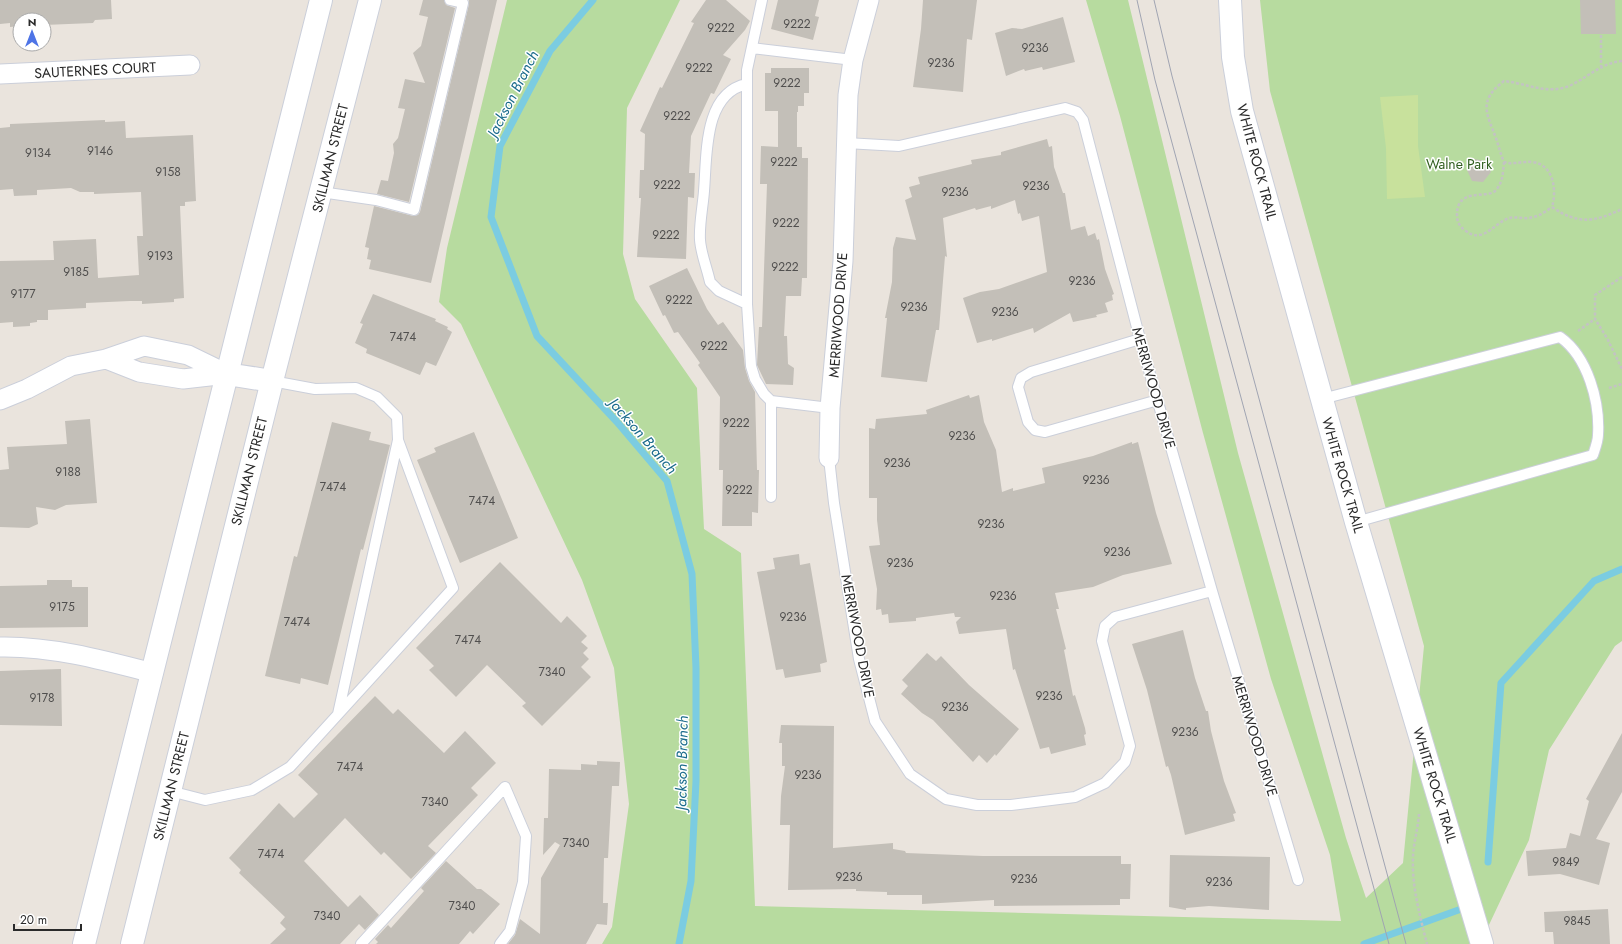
<svg xmlns="http://www.w3.org/2000/svg" width="1622" height="944" viewBox="0 0 1622 944" font-family="Jost,sans-serif">
	<style>
		.green { fill: #b7db9f }
		.pitch { fill: #c8e19c }
		.lines { fill: none; stroke-linecap: round; stroke-linejoin: round }
		.stream { stroke: #7bcce1; stroke-width: 7 }
		.building { fill: #c3bfb8 }
		.service-casing { stroke: #cbcfda; stroke-width: 12 }
		.minor-casing { stroke: #cbcfda; stroke-width: 21 }
		.tertiary-casing { stroke: #cbcfda; stroke-width: 24 }
		.secondary-casing { stroke: #cbcfda; stroke-width: 24 }
		.path { stroke: #c3c3c3; stroke-width: 2.5; stroke-dasharray: 3 2; stroke-linecap: butt }
		.service { stroke: #fff; stroke-width: 10 }
		.minor { stroke: #fff; stroke-width: 19 }
		.tertiary { stroke: #fff; stroke-width: 22 }
		.secondary { stroke: #fff; stroke-width: 22 }
		.tram { stroke: #a0a4b2; stroke-width: 1 }
		.labels { text-anchor: middle; dominant-baseline: central; stroke-width: 3; stroke-linejoin: round; paint-order: stroke }
		.number-label { font-size: 12px; fill: #504f4e }
		.street-label { font-size: 14px; fill: #2a2a2a; stroke: #fff }
		.park-label { font-size: 14px; fill: #325f21; stroke: #fff }
		.water-label { font-size: 15px; font-style: italic; fill: #1b6c8c; stroke: #fff }
	</style>
	<rect width="100%" height="100%" fill="#eae4dd"/>
	<path class="green" d="M 507,0 L 680,0 L 627,108 L 623,254 L 635,299 L 697,388 L 704,529 L 741,553 L 755,906 L 1341,921 L 1330,855 L 1271,679 L 1203,433 L 1120,116 L 1086,0 L 1128,0 L 1238,453 L 1346,838 L 1366,898 L 1403,863 L 1424,646 L 1270,91 L 1260,0 L 1622,0 L 1622,641 L 1615,646 L 1549,750 L 1529,840 L 1480,944 L 602,944 L 612,927 L 629,804 L 614,668 L 582,580 L 461,324 L 439,302 L 447,248 Z"/>
	<path class="pitch" d="M 1418,95 L 1418,146 L 1425,197 L 1387,199 L 1386,148 L 1380,97 Z"/>
	<g class="lines">
		<path class="stream" d="M 593,0 L 550,51 L 500,146 L 491,217 L 537,336 L 617,422 L 667,481 L 692,574 L 696,668 L 696,781 L 691,881 L 679,944
			M 1488,862 L 1501,683 L 1594,581 L 1622,569
			M 1364,944 L 1464,908"/>
	</g>
	<path class="building" d="M 0,0 L 111,0 L 112,19 L 95,20 L 93,23 L 44,25 L 44,20 L 20,20 L 20,26 L 10,27 L 10,23 L 0,24 Z
		M 423,0 L 444,0 L 446,5 L 455,8 L 409,202 L 377,194 L 381,180 L 388,181 L 394,153 L 393,144 L 398,138 L 405,109 L 398,108 L 405,79 L 425,83 L 413,53 L 421,46 L 428,17 L 419,15 Z
		M 469,0 L 497,0 L 431,283 L 369,269 L 371,260 L 367,259 L 369,248 L 365,247 L 374,206 L 413,216 L 418,215 L 420,212 L 469,4 Z
		M 706,0 L 726,0 L 750,21 L 745,30 L 723,55 L 731,59 L 714,94 L 711,93 L 691,136 L 689,173 L 695,173 L 694,198 L 688,197 L 686,259 L 637,257 L 641,198 L 639,198 L 640,170 L 644,170 L 645,134 L 640,131 L 660,87 L 662,88 L 694,23 L 691,22 Z
		M 778,0 L 819,0 L 815,16 L 819,17 L 813,40 L 771,29 Z
		M 923,0 L 977,0 L 972,40 L 967,39 L 963,92 L 913,87 L 921,29 Z
		M 1580,0 L 1615,0 L 1616,34 L 1581,34 Z
		M 1063,17 L 1075,62 L 1043,70 L 1042,67 L 1025,71 L 1024,69 L 1006,76 L 995,33 L 1012,28 L 1022,29 Z
		M 771,68 L 809,68 L 809,93 L 804,93 L 804,106 L 798,106 L 798,112 L 797,112 L 797,147 L 802,147 L 802,158 L 808,158 L 807,278 L 802,278 L 801,296 L 786,296 L 784,336 L 787,336 L 788,364 L 794,368 L 793,385 L 766,384 L 757,365 L 759,327 L 762,327 L 767,184 L 760,184 L 761,146 L 778,147 L 778,111 L 765,111 L 765,73 L 771,73 Z
		M 105,120 L 105,122 L 125,121 L 126,138 L 193,135 L 196,201 L 185,202 L 185,206 L 180,206 L 184,298 L 174,299 L 174,302 L 142,304 L 142,301 L 130,301 L 86,303 L 86,308 L 48,310 L 48,320 L 37,320 L 37,322 L 30,323 L 30,326 L 13,327 L 13,322 L 0,323 L 0,261 L 54,260 L 53,241 L 96,239 L 98,278 L 139,275 L 137,236 L 143,236 L 141,192 L 94,194 L 94,192 L 80,192 L 71,188 L 37,190 L 37,195 L 14,196 L 13,189 L 0,190 L 0,128 L 10,127 L 10,124 Z
		M 1047,139 L 1049,147 L 1052,146 L 1054,167 L 1063,193 L 1065,193 L 1071,230 L 1085,226 L 1088,236 L 1095,233 L 1097,240 L 1099,239 L 1105,269 L 1114,294 L 1112,295 L 1113,300 L 1105,303 L 1108,312 L 1096,315 L 1097,317 L 1073,322 L 1070,313 L 1034,333 L 1033,328 L 992,341 L 992,339 L 977,343 L 963,298 L 980,292 L 999,289 L 1047,272 L 1039,216 L 1022,221 L 1020,213 L 1018,214 L 1015,200 L 991,209 L 991,206 L 976,210 L 975,208 L 943,218 L 947,257 L 945,256 L 939,330 L 936,330 L 927,382 L 881,377 L 887,318 L 885,318 L 892,282 L 893,248 L 896,237 L 916,240 L 905,200 L 912,197 L 909,187 L 920,184 L 918,177 L 972,164 L 971,160 L 1001,155 L 1001,152 Z
		M 1474,159 L 1486,161 L 1491,172 L 1483,182 L 1472,181 L 1467,170 Z
		M 687,268 L 707,309 L 718,325 L 723,322 L 743,350 L 745,368 L 749,381 L 755,392 L 757,470 L 759,470 L 758,513 L 752,512 L 752,526 L 722,526 L 723,470 L 719,470 L 720,397 L 698,365 L 700,363 L 678,332 L 674,333 L 665,315 L 663,316 L 649,286 Z
		M 373,294 L 436,319 L 435,321 L 448,327 L 447,329 L 452,332 L 436,366 L 426,362 L 420,375 L 366,353 L 367,349 L 355,343 L 363,324 L 360,323 Z
		M 969,395 L 970,398 L 979,395 L 984,422 L 996,450 L 1002,492 L 1013,488 L 1013,491 L 1045,483 L 1042,468 L 1093,456 L 1132,442 L 1132,444 L 1138,442 L 1156,513 L 1172,564 L 1123,575 L 1093,587 L 1055,593 L 1059,609 L 1056,609 L 1066,649 L 1064,650 L 1073,696 L 1075,695 L 1085,728 L 1086,734 L 1084,735 L 1086,745 L 1051,754 L 1049,747 L 1040,749 L 1015,669 L 1013,670 L 1006,629 L 959,634 L 956,622 L 961,617 L 955,617 L 954,613 L 916,618 L 916,621 L 889,623 L 888,614 L 882,615 L 881,609 L 876,610 L 877,589 L 869,546 L 880,545 L 877,520 L 877,498 L 869,498 L 869,428 L 875,429 L 876,419 L 927,414 L 926,410 Z
		M 90,419 L 97,503 L 66,505 L 55,510 L 36,507 L 38,524 L 29,528 L 0,527 L 0,470 L 9,469 L 7,447 L 67,444 L 65,421 Z
		M 332,422 L 371,432 L 369,440 L 390,445 L 363,550 L 361,549 L 328,685 L 301,678 L 300,684 L 265,676 L 294,556 L 297,557 Z
		M 474,432 L 518,538 L 460,563 L 417,460 L 436,452 L 434,448 Z
		M 799,554 L 800,565 L 810,563 L 827,662 L 820,664 L 821,672 L 785,678 L 783,669 L 776,670 L 757,572 L 775,569 L 773,558 Z
		M 500,562 L 561,623 L 567,616 L 587,636 L 581,642 L 588,648 L 583,653 L 589,659 L 581,667 L 591,677 L 542,726 L 522,706 L 526,703 L 487,665 L 456,697 L 429,670 L 434,666 L 416,648 Z
		M 47,580 L 72,580 L 72,587 L 88,587 L 88,627 L 0,628 L 0,586 L 47,585 Z
		M 1183,630 L 1195,678 L 1206,711 L 1208,711 L 1211,731 L 1224,781 L 1236,813 L 1233,814 L 1235,821 L 1185,835 L 1171,775 L 1168,766 L 1166,767 L 1147,690 L 1132,644 Z
		M 927,653 L 936,661 L 941,656 L 969,685 L 1019,729 L 996,756 L 995,754 L 987,763 L 979,755 L 973,762 L 933,720 L 922,713 L 901,694 L 908,686 L 902,680 Z
		M 61,669 L 62,726 L 0,725 L 0,671 Z
		M 375,696 L 393,714 L 398,709 L 444,753 L 465,731 L 496,763 L 471,788 L 478,795 L 428,846 L 436,853 L 411,879 L 384,852 L 381,855 L 345,818 L 304,861 L 348,907 L 360,895 L 379,915 L 365,930 L 359,924 L 340,944 L 270,944 L 286,929 L 280,923 L 285,917 L 239,873 L 241,870 L 229,858 L 279,803 L 294,818 L 318,794 L 298,775 Z
		M 781,725 L 834,726 L 833,848 L 893,843 L 893,849 L 905,851 L 906,853 L 983,856 L 1121,856 L 1121,864 L 1131,864 L 1130,899 L 1120,899 L 1120,905 L 994,906 L 994,900 L 922,904 L 922,895 L 887,895 L 887,892 L 856,891 L 856,889 L 788,890 L 790,825 L 780,825 L 781,796 L 785,766 L 782,766 L 782,743 L 779,743 Z
		M 1622,733 L 1622,792 L 1596,839 L 1610,843 L 1599,885 L 1560,874 L 1528,876 L 1526,851 L 1566,848 L 1570,833 L 1580,836 L 1589,801 L 1586,799 Z
		M 597,761 L 620,762 L 619,786 L 612,786 L 608,858 L 604,858 L 603,903 L 608,903 L 607,925 L 597,924 L 586,944 L 508,944 L 515,935 L 520,919 L 540,934 L 541,878 L 560,845 L 555,842 L 543,855 L 544,818 L 548,818 L 549,769 L 581,770 L 581,764 L 597,765 Z
		M 1170,855 L 1270,857 L 1269,910 L 1209,906 L 1186,908 L 1186,910 L 1169,907 Z
		M 446,861 L 477,889 L 481,889 L 500,904 L 473,934 L 470,931 L 459,944 L 376,944 L 378,942 L 375,939 L 388,925 L 391,928 L 424,891 L 421,888 Z
		M 1608,909 L 1610,944 L 1554,944 L 1553,932 L 1545,932 L 1544,912 Z"/>
	<g class="lines">
		<defs>
			<path id="service" d="M 762,0 L 747,70 L 747,304 L 751,366 L 755,379 L 764,394 L 771,401 L 771,497
				M 752,48 L 853,60
				M 747,84 C 703,93 707,156 704,191 C 703,206 699,224 700,240 C 701,254 707,268 710,282 L 719,291 L 747,304
				M 846,143 L 899,146 L 1065,108 L 1077,112 L 1083,120 L 1140,339 L 1212,591 L 1298,880
				M 321,192 L 376,200 L 414,210 L 463,3 L 450,0
				M 1140,339 L 1031,372 L 1021,378 L 1018,387 L 1028,422 L 1035,430 L 1045,432 L 1158,400
				M 1322,399 L 1560,337 C 1588,357 1600,402 1598,435 C 1598,441 1595,449 1593,455 L 1356,522
				M 771,401 L 830,408
				M 829,458 L 834,503 L 859,659 L 875,721 L 910,774 L 946,799 L 977,805 L 1011,805 L 1075,797 L 1105,783 L 1125,762 L 1130,746 L 1102,641 L 1105,626 L 1115,617 L 1212,591
				M 338,714 L 398,440
				M 170,791 L 205,800 L 252,790 L 290,767 L 453,588 L 398,440 L 397,417 L 377,397 L 356,388 L 315,389 L 272,381
				M 361,944 L 505,787 L 526,836 L 523,882 L 510,931 L 500,944"/>
			<path id="minor" d="M 0,74 L 190,65
				M 106,359 L 139,372 L 183,379 L 227,374
				M 0,400 L 27,389 L 71,366 L 106,359 L 144,346 L 188,355 L 227,374
				M 829,458 L 830,408 L 843,261 L 848,95 L 853,60 L 869,0
				M 0,647 C 51,646 103,660 153,673"/>
			<path id="tertiary" d="M 1230,0 L 1233,57 L 1242,111 L 1356,522 L 1482,944"/>
			<path id="secondary" d="M 227,374 L 272,381
				M 84,944 L 321,0
				M 132,944 L 272,381 L 370,0"/>
		</defs>
		<use href="#service" class="service-casing"/>
		<use href="#minor" class="minor-casing"/>
		<use href="#tertiary" class="tertiary-casing"/>
		<use href="#secondary" class="secondary-casing"/>
		<path class="path" d="M 1601,35 L 1601,67
			M 1622,61 C 1601,63 1587,78 1569,86 C 1547,95 1525,83 1504,81 C 1476,102 1488,115 1497,141 C 1499,148 1501,155 1504,162 C 1514,165 1522,161 1532,162 C 1554,164 1557,191 1552,207 C 1578,225 1595,222 1622,209
			M 1504,162 C 1503,172 1503,183 1495,191 C 1486,199 1456,187 1457,216 C 1457,223 1461,228 1466,231 C 1483,244 1494,223 1509,218 C 1517,216 1525,220 1533,217 C 1540,216 1546,211 1552,207
			M 1622,277 L 1595,295 L 1595,319 L 1607,338 L 1622,369
			M 1578,331 L 1595,319
			M 1609,388 L 1622,384
			M 1419,814 C 1418,829 1413,844 1413,859 C 1412,888 1420,916 1427,944"/>
		<use href="#service" class="service"/>
		<use href="#minor" class="minor"/>
		<use href="#tertiary" class="tertiary"/>
		<use href="#secondary" class="secondary"/>
		<path class="tram" d="M 1137,0 L 1155,80 L 1389,944
			M 1154,0 L 1172,76 L 1406,944"/>
	</g>
	<g class="labels">
		<g class="number-label">
			<text x="797" y="24">9222</text>
			<text x="721" y="28">9222</text>
			<text x="1035" y="48">9236</text>
			<text x="941" y="63">9236</text>
			<text x="699" y="68">9222</text>
			<text x="787" y="83">9222</text>
			<text x="677" y="116">9222</text>
			<text x="100" y="151">9146</text>
			<text x="38" y="153">9134</text>
			<text x="784" y="162">9222</text>
			<text x="168" y="172">9158</text>
			<text x="667" y="185">9222</text>
			<text x="1036" y="186">9236</text>
			<text x="955" y="192">9236</text>
			<text x="786" y="223">9222</text>
			<text x="666" y="235">9222</text>
			<text x="160" y="256">9193</text>
			<text x="785" y="267">9222</text>
			<text x="76" y="272">9185</text>
			<text x="1082" y="281">9236</text>
			<text x="23" y="294">9177</text>
			<text x="679" y="300">9222</text>
			<text x="914" y="307">9236</text>
			<text x="1005" y="312">9236</text>
			<text x="403" y="337">7474</text>
			<text x="714" y="346">9222</text>
			<text x="736" y="423">9222</text>
			<text x="962" y="436">9236</text>
			<text x="897" y="463">9236</text>
			<text x="68" y="472">9188</text>
			<text x="1096" y="480">9236</text>
			<text x="333" y="487">7474</text>
			<text x="739" y="490">9222</text>
			<text x="482" y="501">7474</text>
			<text x="991" y="524">9236</text>
			<text x="1117" y="552">9236</text>
			<text x="900" y="563">9236</text>
			<text x="1003" y="596">9236</text>
			<text x="62" y="607">9175</text>
			<text x="793" y="617">9236</text>
			<text x="297" y="622">7474</text>
			<text x="468" y="640">7474</text>
			<text x="552" y="672">7340</text>
			<text x="1049" y="696">9236</text>
			<text x="42" y="698">9178</text>
			<text x="955" y="707">9236</text>
			<text x="1185" y="732">9236</text>
			<text x="350" y="767">7474</text>
			<text x="808" y="775">9236</text>
			<text x="435" y="802">7340</text>
			<text x="576" y="843">7340</text>
			<text x="271" y="854">7474</text>
			<text x="1566" y="862">9849</text>
			<text x="849" y="877">9236</text>
			<text x="1024" y="879">9236</text>
			<text x="1219" y="882">9236</text>
			<text x="462" y="906">7340</text>
			<text x="327" y="916">7340</text>
			<text x="1577" y="921">9845</text>
		</g>
		<g class="street-label">
			<text transform="translate(95 70) rotate(-3)">SAUTERNES COURT</text>
			<text transform="translate(330 158) rotate(-76)">SKILLMAN STREET</text>
			<text transform="translate(1257 162) rotate(75)">WHITE ROCK TRAIL</text>
			<text transform="translate(838 315) rotate(-86)">MERRIWOOD DRIVE</text>
			<text transform="translate(1154 388) rotate(74)">MERRIWOOD DRIVE</text>
			<text transform="translate(249 471) rotate(-76)">SKILLMAN STREET</text>
			<text transform="translate(1343 475) rotate(74)">WHITE ROCK TRAIL</text>
			<text transform="translate(858 636) rotate(79)">MERRIWOOD DRIVE</text>
			<text transform="translate(1255 736) rotate(73)">MERRIWOOD DRIVE</text>
			<text transform="translate(1435 785) rotate(73)">WHITE ROCK TRAIL</text>
			<text transform="translate(171 786) rotate(-76)">SKILLMAN STREET</text>
		</g>
		<g class="park-label">
			<text x="1459" y="164">Walne Park</text>
		</g>
		<g class="water-label">
			<text transform="translate(513 94) rotate(-63)">Jackson Branch</text>
			<text transform="translate(643 436) rotate(49)">Jackson Branch</text>
			<text transform="translate(682 763) rotate(-89)">Jackson Branch</text>
		</g>
	</g>
	<g transform="translate(32 32)"><circle r="19" fill="#ffffff" stroke="#aaaaaa"/>
	<path d="M0-3L7 15L0 10L-7 15Z" fill="#4e74e6"/>
	<text y="-6" font-size="11" font-weight="bold" text-anchor="middle" fill="#2a2a2a">N</text>
	</g>
	<path d="M14 924v6h67v-6" fill="none" stroke="#2a2a2a" stroke-width="2"/>
	<text x="20" y="924" font-size="12" fill="#2a2a2a" stroke="#ffffff" stroke-width="3" paint-order="stroke">20 m</text>
</svg>
